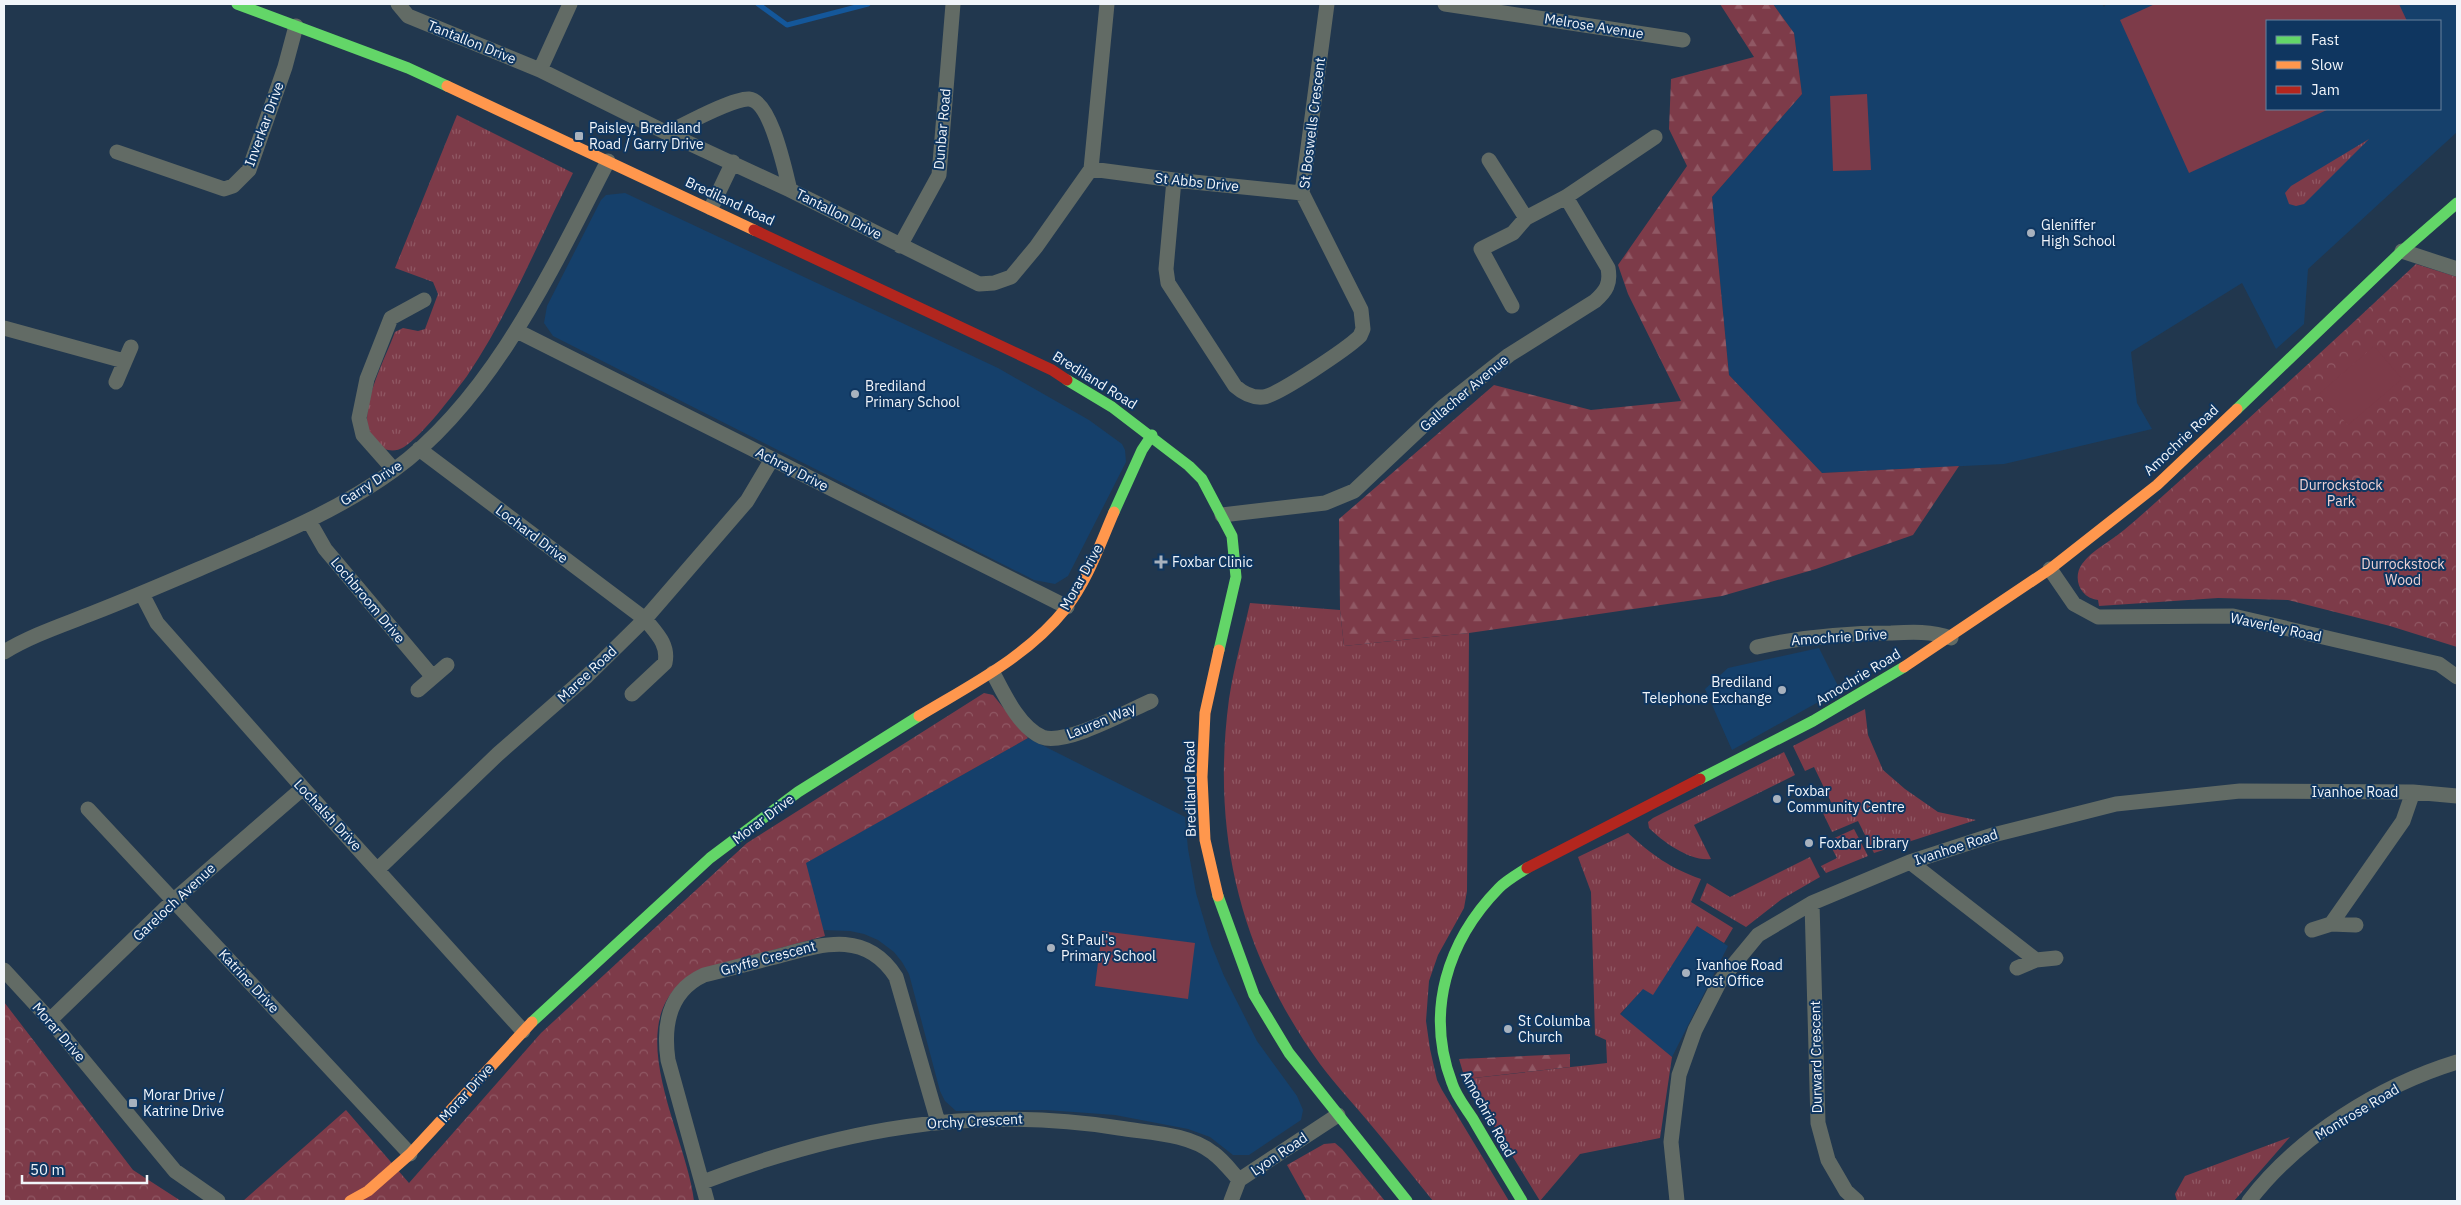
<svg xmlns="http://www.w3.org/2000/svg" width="2461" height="1205" viewBox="0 0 2461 1205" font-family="'IBM Plex Sans',sans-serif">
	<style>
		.built { fill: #15406b; fill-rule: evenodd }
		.grass { fill: url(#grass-tufts) }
		.forest { fill: url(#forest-firs) }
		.park { fill: url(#park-crowns) }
		.pitch { fill: #7d3b49 }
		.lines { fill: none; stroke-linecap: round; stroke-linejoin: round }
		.stream { stroke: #14579a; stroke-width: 5 }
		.street { stroke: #626b65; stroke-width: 15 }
		.fast { stroke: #63d668; stroke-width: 11 }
		.slow { stroke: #ff974d; stroke-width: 11 }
		.jam { stroke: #b3261e; stroke-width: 11 }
		.poi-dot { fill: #a8b2be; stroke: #0f3660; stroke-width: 2 }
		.labels { text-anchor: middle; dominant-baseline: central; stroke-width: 4; stroke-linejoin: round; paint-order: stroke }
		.street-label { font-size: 14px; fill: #f1f5fa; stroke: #0f3660 }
		.poi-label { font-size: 14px; fill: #f1f5fa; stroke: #0f3660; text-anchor: start }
		.park-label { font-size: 14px; fill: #efd2d4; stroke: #0f3660 }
	</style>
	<defs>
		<pattern id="grass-tufts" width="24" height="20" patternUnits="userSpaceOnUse" patternTransform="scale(1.25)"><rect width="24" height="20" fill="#7d3b49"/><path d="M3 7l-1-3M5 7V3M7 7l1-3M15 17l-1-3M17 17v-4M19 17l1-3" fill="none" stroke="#905864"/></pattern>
		<pattern id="forest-firs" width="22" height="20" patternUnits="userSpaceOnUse" patternTransform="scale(1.25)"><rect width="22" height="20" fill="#7d3b49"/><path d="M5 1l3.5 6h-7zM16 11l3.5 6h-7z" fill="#905864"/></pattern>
		<pattern id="park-crowns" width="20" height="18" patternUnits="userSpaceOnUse" patternTransform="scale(1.25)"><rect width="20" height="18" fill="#7d3b49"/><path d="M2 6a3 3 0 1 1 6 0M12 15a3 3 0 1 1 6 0" fill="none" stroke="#905864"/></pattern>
	</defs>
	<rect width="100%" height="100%" fill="#21374e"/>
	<path class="built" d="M 1773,4 L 2102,4 L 2104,7 L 2106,4 L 2457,4 L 2457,132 L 2308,269 L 2304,324 L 2276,349 L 2242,283 L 2131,352 L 2137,403 L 2152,429 L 2004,464 L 1822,473 L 1729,375 L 1712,197 L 1802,94 L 1794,33 ZM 2267,21 L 2440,21 L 2440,109 L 2267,109 Z
		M 625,193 L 998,368 L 1089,420 L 1122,444 L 1125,450 L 1126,462 L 1068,576 L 1055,584 L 1034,580 L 553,336 L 544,323 L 547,306 L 601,200 L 606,195 Z
		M 1819,648 L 1840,690 L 1732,750 L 1705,689 L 1728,668 Z
		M 1028,738 L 1185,817 L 1188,849 L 1196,893 L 1211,944 L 1224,976 L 1257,1041 L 1297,1096 L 1303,1110 L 1301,1120 L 1249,1155 L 1233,1155 L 1210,1137 L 1188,1129 L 1115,1115 L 1046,1110 L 956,1111 L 945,1101 L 940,1091 L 909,974 L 902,962 L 894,952 L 878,940 L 864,934 L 850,931 L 823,930 L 805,863 Z
		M 1697,926 L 1728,946 L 1672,1057 L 1620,1015 L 1643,988 L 1653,994 Z"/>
	<path class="grass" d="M 457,115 L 573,173 C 539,240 509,314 467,376 C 452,396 424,434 404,447 C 394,453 384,451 377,443 C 371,436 367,428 367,419 C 368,389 385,359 395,332 L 403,328 L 418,331 L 425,329 L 438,294 L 433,282 L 395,268 Z
		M 2369,139 L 2304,204 L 2296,206 L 2289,204 L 2285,193 L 2291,186 Z
		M 1250,603 L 1340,610 L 1344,646 L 1469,633 L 1467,891 L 1464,908 L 1438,955 L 1429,981 L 1426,1021 L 1430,1049 L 1437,1080 L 1442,1090 L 1509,1201 L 1433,1201 C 1411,1174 1389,1146 1366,1119 C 1351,1101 1334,1083 1320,1064 C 1240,953 1211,834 1229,699 C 1234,667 1243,634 1250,603 Z
		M 1865,709 L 1868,735 L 1883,770 L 1905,789 L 1938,812 L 1976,820 L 1874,853 L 1858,821 L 1832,832 L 1821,809 L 1832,804 L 1814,767 L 1805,771 L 1793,746 Z
		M 1784,752 L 1795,775 L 1694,825 L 1711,859 C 1691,862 1663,842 1649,828 L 1648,822 L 1653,818 Z
		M 1854,829 L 1868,856 L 1826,873 L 1821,866 L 1837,858 L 1828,841 Z
		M 1628,833 C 1652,855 1670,868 1701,879 L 1691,902 L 1733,928 L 1724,943 L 1697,926 L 1653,995 L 1643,989 L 1620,1014 L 1672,1057 L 1660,1138 L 1580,1154 L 1540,1201 L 1465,1079 L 1607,1063 L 1606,1040 L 1595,1035 L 1591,892 L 1578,857 Z
		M 1810,857 L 1820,877 L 1782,899 L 1746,927 L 1700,900 L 1707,883 L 1730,897 Z
		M 2290,1137 L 2234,1201 L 2177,1201 L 2175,1194 L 2185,1176 Z"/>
	<path class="forest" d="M 1720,4 L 1773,4 L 1794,33 L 1802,94 L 1712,197 L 1729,375 L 1822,473 L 1959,466 L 1913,535 L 1816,569 L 1722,596 L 1469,633 L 1344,646 L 1340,610 L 1339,519 L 1494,385 L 1591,410 L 1681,401 L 1628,294 L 1618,265 L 1687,166 L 1669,129 L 1671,79 L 1754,57 Z
		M 1570,1054 L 1570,1067 L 1465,1079 L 1459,1059 Z"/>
	<path class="park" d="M 2416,264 L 2457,277 L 2457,647 L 2390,626 L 2288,600 L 2218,598 L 2099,606 L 2098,600 C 2080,598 2072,578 2082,564 C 2092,550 2111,541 2124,530 C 2141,516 2158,500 2175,485 C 2256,412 2337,338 2416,264 Z
		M 984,693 L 993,695 L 1028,738 L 806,863 L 825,936 C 795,944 766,952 737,960 C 724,964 709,966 697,972 C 613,1016 687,1134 694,1201 L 243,1201 L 346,1110 L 409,1183 L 541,1033 L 747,843 Z
		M 4,1002 L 133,1170 L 181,1201 L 4,1201 Z
		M 1335,1143 L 1342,1149 L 1385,1201 L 1307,1201 L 1287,1165 L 1324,1144 Z"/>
	<path class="pitch" d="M 2155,4 L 2399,4 L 2407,21 L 2267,21 L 2267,109 L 2329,109 L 2189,173 L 2120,20 Z
		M 1867,94 L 1871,170 L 1833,171 L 1830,96 Z
		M 2374,346 L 2402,379 L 2348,425 L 2319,394 Z
		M 1102,931 L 1195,943 L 1188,999 L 1095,986 Z"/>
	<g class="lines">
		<path class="stream" d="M 758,4 L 787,25 L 868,4"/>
		<path class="street" d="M 398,4 L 408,16 L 540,70 L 667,133 L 790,190 L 979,284 L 994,283 L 1011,277 L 1036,247 L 1091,169 L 1107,4
			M 1445,4 L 1683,40
			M 540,70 L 570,4
			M 667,133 C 684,125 733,98 749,99 C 771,101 785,171 790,190
			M 117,152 L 224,189 L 233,186 L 249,170 L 285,67 L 296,26
			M 1489,160 L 1526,218
			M 1091,169 L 1174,180 L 1302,193
			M 1174,180 L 1166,269 L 1168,283 L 1235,386 C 1244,394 1252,398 1263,397 C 1277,396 1348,348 1360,336 L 1363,329 L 1361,310 L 1302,193 L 1327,4
			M 711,208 L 733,162
			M 900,246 L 939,175 L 953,4
			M 2402,251 L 2457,269
			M 1512,306 L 1481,249 L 1513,233 L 1526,218 L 1566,197 L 1655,137
			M 4,328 L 124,361
			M 517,331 L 1067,607
			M 116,382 L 131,347
			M 419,449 L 645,619 C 656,633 669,644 665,663 L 632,694
			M 394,470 L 363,435 L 359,418 L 367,379 L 391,318 L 424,300
			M 1222,515 L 1325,503 L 1354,491 L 1443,407 L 1509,355 L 1595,301 C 1606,291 1611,284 1608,268 L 1566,197
			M 309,521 L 325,549 L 432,676
			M 2050,569 L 2074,604 L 2098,617 L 2233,616 L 2439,664 L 2457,677
			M 142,594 L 157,623 L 303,788 L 523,1031
			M 1757,647 C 1801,637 1845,633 1891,633 C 1912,632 1931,631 1951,638
			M 4,652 C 32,635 63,625 93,613 C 129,599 164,584 199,569 C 266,540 335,513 394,470 C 493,398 553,267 608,161
			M 993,673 C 1004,694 1019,727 1042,737 C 1065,746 1128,711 1151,701
			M 418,690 L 447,665
			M 88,809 L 410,1154
			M 1910,862 L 2036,960
			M 378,869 L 498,754 L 587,676 L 645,619 L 747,501 L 772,459
			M 1812,903 L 1818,1123 L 1828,1160 L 1846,1191 L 1857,1201
			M 2331,924 L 2403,821 L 2413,792
			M 2312,930 L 2331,924 L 2356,925
			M 2017,968 L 2036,960 L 2056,958
			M 4,970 L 50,1020 L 175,1171 L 218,1201
			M 50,1020 L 174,900 L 303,788
			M 703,1182 C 840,1129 972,1105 1119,1128 C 1149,1133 1188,1133 1213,1153 C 1223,1160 1231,1171 1239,1180
			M 707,1201 L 668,1060 C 663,1025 669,991 704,975 C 729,969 754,962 779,956 C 823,944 866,930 896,977 L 938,1122
			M 1231,1201 L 1239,1180 L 1338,1115
			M 1677,1201 L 1671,1142 L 1679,1075 L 1695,1030 L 1720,981 L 1758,935 L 1812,903 L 1910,862 L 1993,835 L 2116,804 L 2240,791 L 2413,792 L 2457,796
			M 2249,1201 C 2299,1136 2379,1086 2457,1062"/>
		<path class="fast" d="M 237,4 L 408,68 L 447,86
			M 1067,380 L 1112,407 L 1189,466 L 1202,479 L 1232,536 L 1236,577 L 1219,650
			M 2237,409 L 2402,251 L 2457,203
			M 1114,512 L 1142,450 L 1152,435
			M 1700,779 L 1813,721 L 1904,667
			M 1218,896 L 1254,995 L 1289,1053 L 1407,1201
			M 532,1022 L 710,858 L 798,792 L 919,716
			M 1522,1201 C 1506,1174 1489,1147 1473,1119 C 1466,1108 1456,1096 1452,1083 C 1425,1012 1447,941 1499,888 C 1507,880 1518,874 1527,868"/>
		<path class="slow" d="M 447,86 L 754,230
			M 1904,667 L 2050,569 L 2157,485 L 2237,409
			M 919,716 C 972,684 1027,657 1066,608 C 1088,580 1100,544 1114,512
			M 1218,896 L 1205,840 L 1202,777 L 1205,713 L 1219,650
			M 350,1201 L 368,1191 L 410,1154 L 532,1022"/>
		<path class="jam" d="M 754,230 L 1052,370 L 1067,380
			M 1527,868 L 1700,779"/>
	</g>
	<g class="poi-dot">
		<rect x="574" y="131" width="10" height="10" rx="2.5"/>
		<circle cx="2031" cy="233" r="5"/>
		<circle cx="855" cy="394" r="5"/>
		<path d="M1158.5 554.5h5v5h5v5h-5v5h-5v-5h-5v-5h5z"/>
		<circle cx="1782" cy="690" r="5"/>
		<circle cx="1777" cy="799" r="5"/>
		<circle cx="1809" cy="843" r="5"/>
		<circle cx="1051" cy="948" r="5"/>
		<circle cx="1686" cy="973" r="5"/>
		<circle cx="1508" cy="1029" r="5"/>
		<rect x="128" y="1098" width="10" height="10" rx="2.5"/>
	</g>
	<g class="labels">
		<g class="street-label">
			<text transform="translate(1594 26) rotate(9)">Melrose Avenue</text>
			<text transform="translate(472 42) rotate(22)">Tantallon Drive</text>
			<text transform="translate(1312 123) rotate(-83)">St Boswells Crescent</text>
			<text transform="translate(264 124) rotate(-70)">Inverkar Drive</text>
			<text transform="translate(942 129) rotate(-85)">Dunbar Road</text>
			<text transform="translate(1197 182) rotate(6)">St Abbs Drive</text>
			<text transform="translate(730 201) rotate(25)">Brediland Road</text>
			<text transform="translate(839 214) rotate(27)">Tantallon Drive</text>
			<text transform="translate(1095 380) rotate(32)">Brediland Road</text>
			<text transform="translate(1464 393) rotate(-40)">Gallacher Avenue</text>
			<text transform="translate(2181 440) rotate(-43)">Amochrie Road</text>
			<text transform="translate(792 469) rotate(27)">Achray Drive</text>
			<text transform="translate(371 483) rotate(-33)">Garry Drive</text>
			<text transform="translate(532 534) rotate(37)">Lochard Drive</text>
			<text transform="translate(1081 577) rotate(-61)">Morar Drive</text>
			<text transform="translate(368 600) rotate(50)">Lochbroom Drive</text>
			<text transform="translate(2276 627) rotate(12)">Waverley Road</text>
			<text transform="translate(1839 637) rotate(-4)">Amochrie Drive</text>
			<text transform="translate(587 674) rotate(-43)">Maree Road</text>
			<text transform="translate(1858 677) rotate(-31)">Amochrie Road</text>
			<text transform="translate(1101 721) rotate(-22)">Lauren Way</text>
			<text transform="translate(1190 789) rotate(-91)">Brediland Road</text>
			<text x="2355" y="792">Ivanhoe Road</text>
			<text transform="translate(328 815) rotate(47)">Lochalsh Drive</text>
			<text transform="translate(763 819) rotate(-37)">Morar Drive</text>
			<text transform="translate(1956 847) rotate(-18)">Ivanhoe Road</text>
			<text transform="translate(174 902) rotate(-43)">Gareloch Avenue</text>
			<text transform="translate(768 958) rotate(-15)">Gryffe Crescent</text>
			<text transform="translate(249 981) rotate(47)">Katrine Drive</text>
			<text transform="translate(59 1032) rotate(49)">Morar Drive</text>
			<text transform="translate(1816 1057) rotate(-91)">Durward Crescent</text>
			<text transform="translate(466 1093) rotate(-48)">Morar Drive</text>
			<text transform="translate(2357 1112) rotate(-31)">Montrose Road</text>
			<text transform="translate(1488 1114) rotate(61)">Amochrie Road</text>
			<text transform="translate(975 1121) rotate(-3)">Orchy Crescent</text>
			<text transform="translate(1279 1154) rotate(-34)">Lyon Road</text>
		</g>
		<g class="poi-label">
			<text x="589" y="128">Paisley, Brediland<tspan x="589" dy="16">Road / Garry Drive</tspan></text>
			<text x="2041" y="225">Gleniffer<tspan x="2041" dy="16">High School</tspan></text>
			<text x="865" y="386">Brediland<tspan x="865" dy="16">Primary School</tspan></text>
			<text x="1172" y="562">Foxbar Clinic</text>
			<text x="1772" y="682" text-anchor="end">Brediland<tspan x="1772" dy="16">Telephone Exchange</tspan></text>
			<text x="1787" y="791">Foxbar<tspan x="1787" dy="16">Community Centre</tspan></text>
			<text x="1819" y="843">Foxbar Library</text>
			<text x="1061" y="940">St Paul's<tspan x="1061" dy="16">Primary School</tspan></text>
			<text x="1696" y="965">Ivanhoe Road<tspan x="1696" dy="16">Post Office</tspan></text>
			<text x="1518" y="1021">St Columba<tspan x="1518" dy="16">Church</tspan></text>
			<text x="143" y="1095">Morar Drive /<tspan x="143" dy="16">Katrine Drive</tspan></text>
		</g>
		<g class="park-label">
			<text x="2341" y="485">Durrockstock<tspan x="2341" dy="16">Park</tspan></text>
			<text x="2403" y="564">Durrockstock<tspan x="2403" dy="16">Wood</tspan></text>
		</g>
	</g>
	<rect width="2461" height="1205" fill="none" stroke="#f1f5fa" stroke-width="10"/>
	<rect x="2266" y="20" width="175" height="90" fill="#0f3660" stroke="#69829e"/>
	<rect x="2276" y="36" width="25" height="8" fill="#63d668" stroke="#69829e"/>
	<text x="2311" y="45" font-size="15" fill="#f1f5fa">Fast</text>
	<rect x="2276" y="61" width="25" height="8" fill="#ff974d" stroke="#69829e"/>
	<text x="2311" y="70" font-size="15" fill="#f1f5fa">Slow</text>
	<rect x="2276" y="86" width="25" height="8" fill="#b3261e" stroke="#69829e"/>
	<text x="2311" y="95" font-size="15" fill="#f1f5fa">Jam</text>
	<path d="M22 1175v8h125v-8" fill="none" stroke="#f1f5fa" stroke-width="2.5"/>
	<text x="30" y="1175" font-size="15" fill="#f1f5fa" stroke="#0f3660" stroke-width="4" paint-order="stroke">50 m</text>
</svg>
